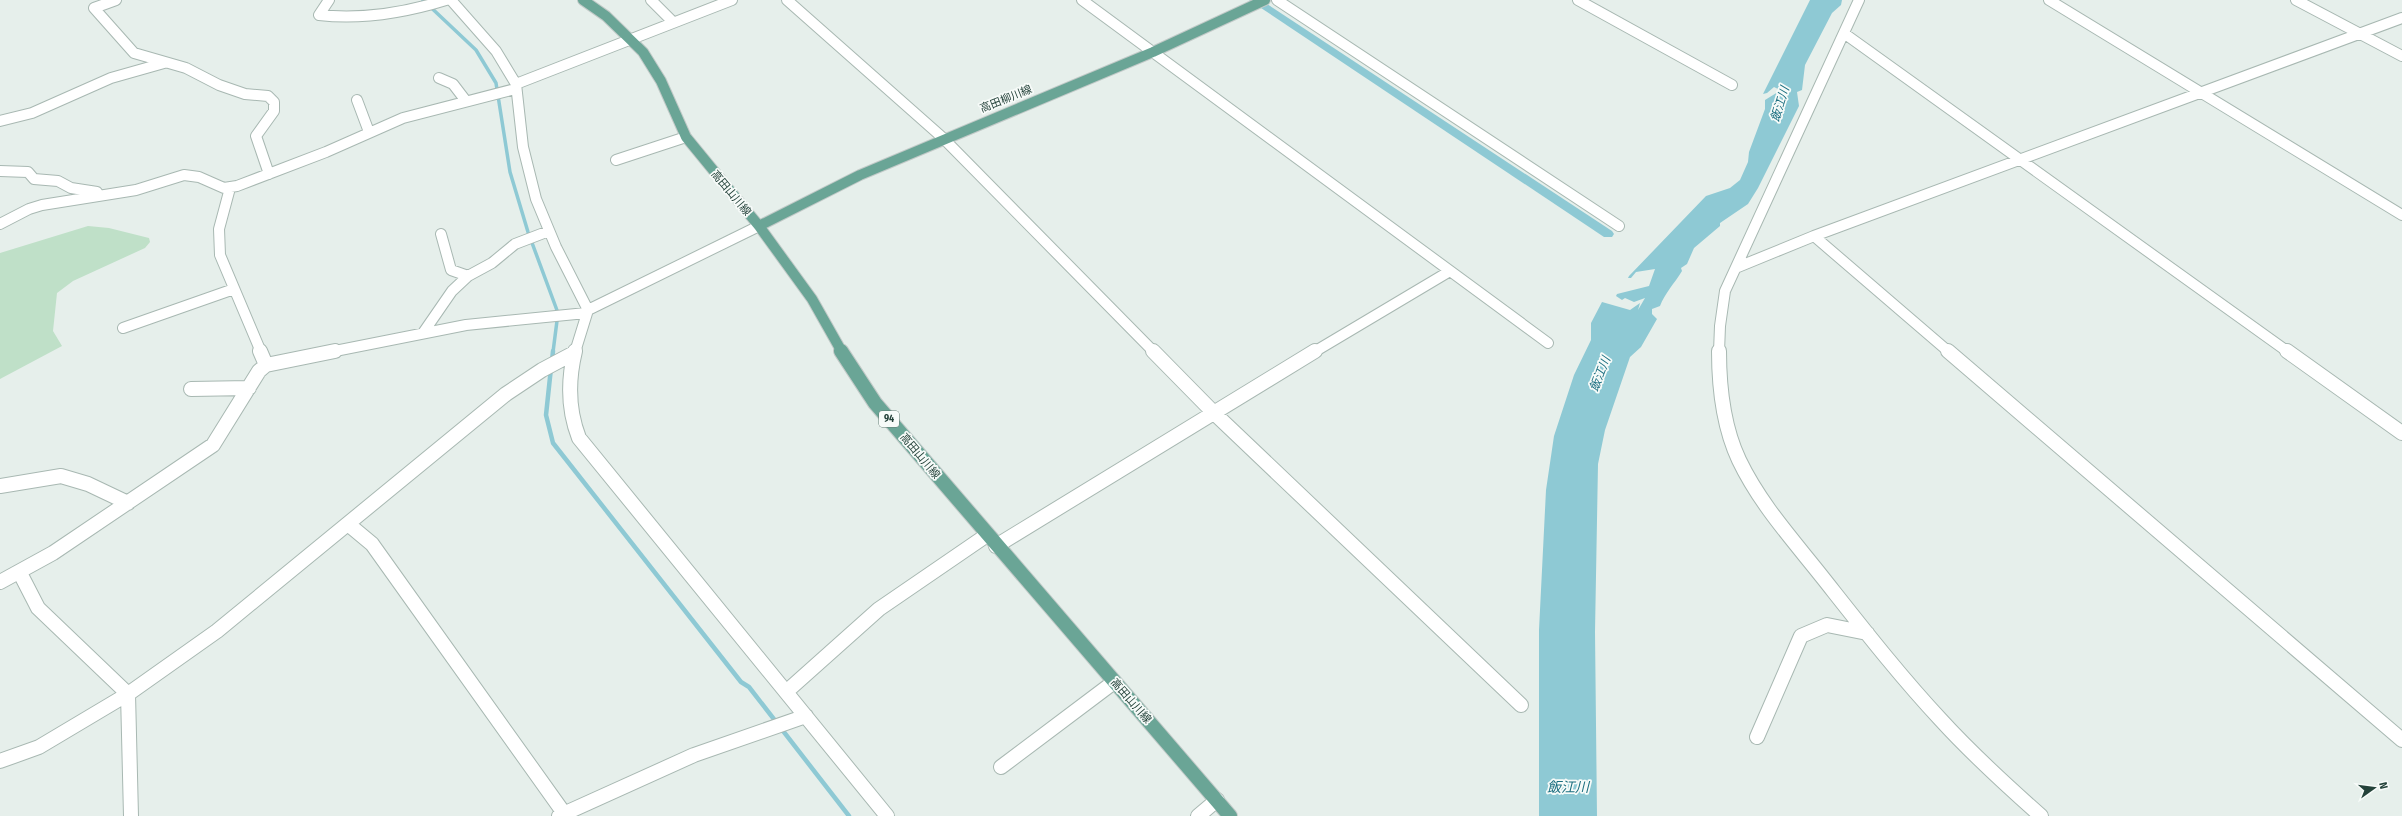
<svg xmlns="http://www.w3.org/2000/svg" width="2402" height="816" viewBox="0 0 2402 816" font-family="'Fira Sans Condensed','Noto Sans JP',sans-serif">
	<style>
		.green { fill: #bfe0c8 }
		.water { fill: #8ec9d4 }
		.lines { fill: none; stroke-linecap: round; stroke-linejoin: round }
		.stream-far1 { stroke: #8ec9d4; stroke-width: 3.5 }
		.stream { stroke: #8ec9d4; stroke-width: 4.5 }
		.canal { fill: #8ec9d4; fill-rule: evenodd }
		.minor-far1-casing { stroke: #a8b8b2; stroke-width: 12 }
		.minor-casing { stroke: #a8b8b2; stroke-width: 16 }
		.major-far1-casing { stroke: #c2cac8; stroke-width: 12 }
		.major-casing { stroke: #c2cac8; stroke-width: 16 }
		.minor-far1 { stroke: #fff; stroke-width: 10 }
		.minor { stroke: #fff; stroke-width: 14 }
		.major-far1 { stroke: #6aa596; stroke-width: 10 }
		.major { stroke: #6aa596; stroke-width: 14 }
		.labels { text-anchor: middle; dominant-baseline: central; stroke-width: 3.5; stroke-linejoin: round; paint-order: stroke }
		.shield { fill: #f7fbf9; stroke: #637a73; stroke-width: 1 }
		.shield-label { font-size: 10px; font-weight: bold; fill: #24423a }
		.street-label { font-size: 11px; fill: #24423a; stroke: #f7fbf9 }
		.water-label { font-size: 12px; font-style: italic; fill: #1c6f80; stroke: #f7fbf9 }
		.near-water-label { font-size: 14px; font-style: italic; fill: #1c6f80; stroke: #f7fbf9 }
	</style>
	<rect width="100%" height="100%" fill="#e6efeb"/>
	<path class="green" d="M 88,226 L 109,228 L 149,238 L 150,242 L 145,248 L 73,281 L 57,293 L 53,331 L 62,346 L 0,379 L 0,253 Z"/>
	<path class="water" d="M 1810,0 L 1842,0 L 1841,5 L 1832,13 L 1805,65 L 1802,90 L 1797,92 L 1799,106 L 1758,188 L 1748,204 L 1720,223 L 1720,226 L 1694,248 L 1687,264 L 1681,268 L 1682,271 C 1674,284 1665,293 1660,306 L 1652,309 L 1652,314 L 1657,319 L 1641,347 L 1630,357 L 1605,430 L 1598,464 L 1595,632 L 1597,816 L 1539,816 L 1539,630 L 1546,490 L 1554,436 L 1574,375 L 1591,340 L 1591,323 L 1602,302 L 1630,310 L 1640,303 L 1638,310 L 1645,298 L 1634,302 L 1625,298 L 1622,300 L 1616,296 L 1617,294 L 1649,286 L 1655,269 L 1636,272 L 1631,278 L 1628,278 L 1629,276 L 1706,196 L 1730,188 L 1740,180 L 1748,162 L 1749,152 L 1765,109 L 1765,100 L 1778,92 L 1778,89 L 1774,87 L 1767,93 L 1763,94 Z"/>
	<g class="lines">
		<path class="stream-far1" d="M 423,0 L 476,50 L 496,83 L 510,172 L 528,232 L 558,313 L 553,352"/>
		<path class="stream" d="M 552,361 L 553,351
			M 551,368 L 546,415 L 553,443 L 741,682 L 749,687 L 849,816"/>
		<path class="canal" d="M 1249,0 L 1261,0 L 1612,231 L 1614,234 L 1612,237 L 1604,237 Z"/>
		<defs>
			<path id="minor-far1" d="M 116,0 L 94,8 L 134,53 L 186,68 L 219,85 L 245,94 L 268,96 L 274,102 L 274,111 L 256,136 L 269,174
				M 329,0 L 319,15 C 363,20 404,13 446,0
				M 451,0 L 496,51 L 516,84 L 523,147 L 536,199 L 556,247 L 588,310
				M 651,0 L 673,22
				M 787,0 L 943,138 L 1154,352
				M 1082,0 L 1548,343
				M 1277,0 L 1619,226
				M 1578,0 L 1732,85
				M 2049,0 L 2402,215
				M 2296,0 L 2402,56
				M 1845,34 L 2288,352
				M 439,78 L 453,84 L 466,101
				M 516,84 L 732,0
				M 357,100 L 369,132
				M 0,121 L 32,113 L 111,78 L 164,63
				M 616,160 L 686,137
				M 0,171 L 28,172 L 34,179 L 58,181 L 71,188 L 97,192
				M 230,188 L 219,229 L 220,255 L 261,352
				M 0,224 L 29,209 L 42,205 L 136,190 L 184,175 L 199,177 L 224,188 L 237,186 L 326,152 L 403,118 L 515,89
				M 441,234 L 451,270 L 468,276
				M 1814,236 L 1949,352
				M 1738,267 L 1814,236 L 2402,18
				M 123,328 L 234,289
				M 423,333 L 452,291 L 468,276 L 492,263 L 515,244 L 549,231
				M 330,352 L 466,325 L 586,313
				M 575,352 L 588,310 L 759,226
				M 1314,352 L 1450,271
				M 1719,352 L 1720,326 L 1725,291 L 1859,0"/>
			<path id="minor" d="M 260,351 L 266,365
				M 575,351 C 568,380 568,410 579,438 L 887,816
				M 1153,351 L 1213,412 L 1521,705
				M 1719,351 C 1719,389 1723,426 1739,460 C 1760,504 1793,540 1823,578 C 1861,626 1899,675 1941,720 C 1972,754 2006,785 2041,816
				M 1948,351 L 2402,740
				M 2287,351 L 2402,433
				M 191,389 L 249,388
				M 0,486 L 61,476 L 88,484 L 128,503
				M 348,524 L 372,544 L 566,816
				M 996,546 L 1315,351
				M 20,573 L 38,608 L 128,694 L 131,816
				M 0,582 L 53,553 L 213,445 L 259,371 L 266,365 L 335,351
				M 786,692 L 879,609 L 987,535
				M 1757,737 L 1801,636 L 1827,625 L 1867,633
				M 0,761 L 39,747 L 128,694 L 217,631 L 506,394 L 542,370 L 574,353
				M 1001,767 L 1114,682
				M 559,816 L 694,755 L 806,716
				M 1198,816 L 1217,800"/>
			<path id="major-far1" d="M 583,0 L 606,16 L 643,52 L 661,81 L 686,137 L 759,226 L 812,299 L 842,352
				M 759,226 L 860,175 L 1153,52 L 1265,0"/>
			<path id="major" d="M 841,351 L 875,403 L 1230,816"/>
		</defs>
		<use href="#minor-far1" class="minor-far1-casing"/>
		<use href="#minor" class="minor-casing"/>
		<use href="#major-far1" class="major-far1-casing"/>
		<use href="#major" class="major-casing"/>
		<use href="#minor-far1" class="minor-far1"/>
		<use href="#minor" class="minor"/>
		<use href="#major-far1" class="major-far1"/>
		<use href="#major" class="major"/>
	</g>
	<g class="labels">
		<rect class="shield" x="879" y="411" width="20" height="16" rx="3"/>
		<g class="shield-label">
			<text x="889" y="419">94</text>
		</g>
		<g class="street-label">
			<text transform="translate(1006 99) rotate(-22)">高田柳川線</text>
			<text transform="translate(731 193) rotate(50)">高田山川線</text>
			<text transform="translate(920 456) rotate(50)">高田山川線</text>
			<text transform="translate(1131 701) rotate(49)">高田山川線</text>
		</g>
		<g class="water-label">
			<text transform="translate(1780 104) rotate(-73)">飯江川</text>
			<text transform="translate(1600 374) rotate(-69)">飯江川</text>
		</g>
		<g class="near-water-label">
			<text x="1568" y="787">飯江川</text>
		</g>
	</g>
	<g transform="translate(2374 788) rotate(76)" stroke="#f7fbf9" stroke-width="3" paint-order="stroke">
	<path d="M0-3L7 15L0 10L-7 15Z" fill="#24423a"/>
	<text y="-6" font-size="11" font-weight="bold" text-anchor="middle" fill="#24423a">N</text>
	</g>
</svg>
